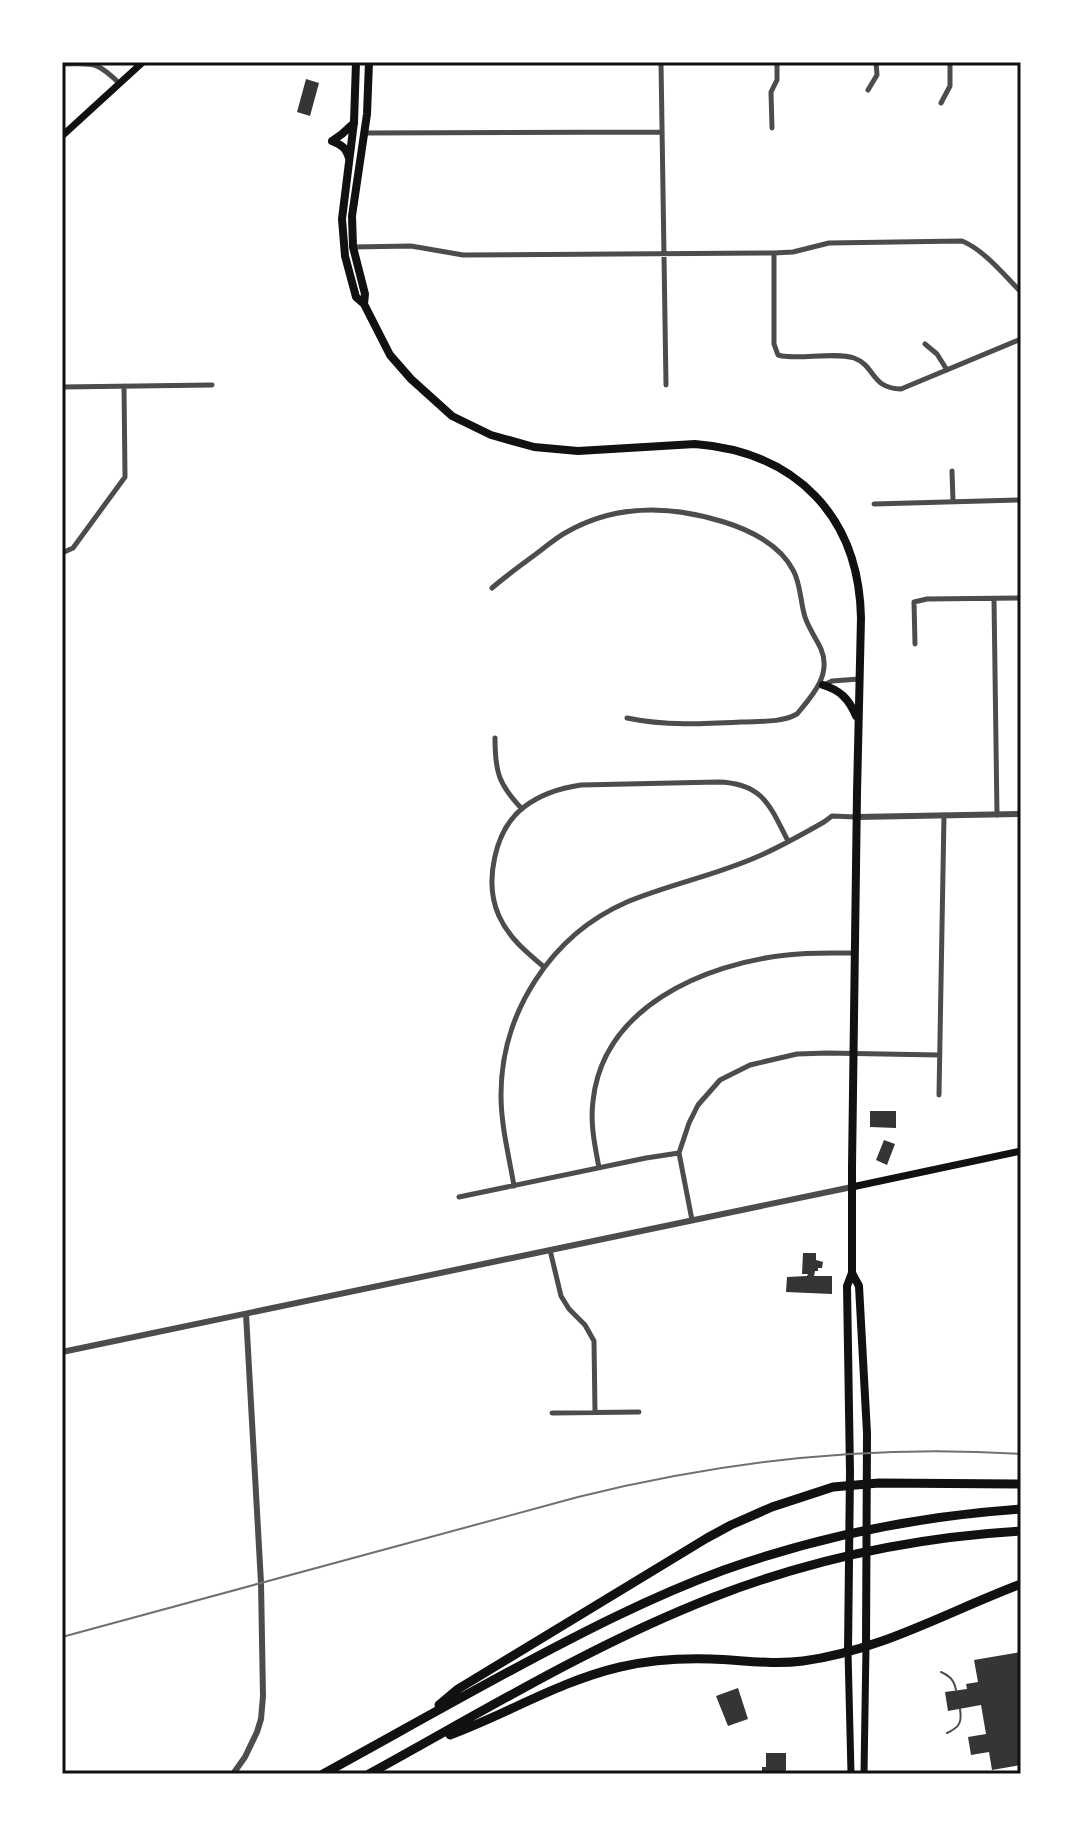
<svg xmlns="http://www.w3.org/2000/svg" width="1083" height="1836" viewBox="0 0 1083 1836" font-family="Cabin,sans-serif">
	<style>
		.building { fill: #353535 }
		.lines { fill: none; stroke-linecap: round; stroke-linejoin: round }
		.service { stroke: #4c4c4c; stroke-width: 2 }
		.minor { stroke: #4c4c4c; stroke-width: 5 }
		.tertiary { stroke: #4c4c4c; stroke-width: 6 }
		.secondary { stroke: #111; stroke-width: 7 }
		.trunk { stroke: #111; stroke-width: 8 }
		.motorway { stroke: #111; stroke-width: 9 }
		.rail { stroke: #707070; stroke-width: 2 }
		.neatline { fill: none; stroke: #111; stroke-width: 3 }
	</style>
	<rect width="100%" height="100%" fill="#fff"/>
	<path class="building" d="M 306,79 L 319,83 L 310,116 L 297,112 Z
		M 870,1111 L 896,1111 L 896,1128 L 870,1127 Z
		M 884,1140 L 895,1144 L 887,1165 L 876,1160 Z
		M 803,1253 L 816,1253 L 816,1260 L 823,1262 L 822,1268 L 818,1268 L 818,1271 L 815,1271 L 814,1276 L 832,1276 L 832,1294 L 786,1292 L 787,1277 L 807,1276 L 808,1274 L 802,1274 Z
		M 1021,1652 L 1021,1765 L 992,1770 L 989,1752 L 971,1755 L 968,1737 L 986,1734 L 981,1705 L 948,1711 L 945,1692 L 967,1689 L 966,1684 L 978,1682 L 974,1660 Z
		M 738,1688 L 748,1719 L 728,1726 L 716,1696 Z
		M 766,1753 L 786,1753 L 786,1770 L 782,1774 L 762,1774 L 762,1767 L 766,1767 Z"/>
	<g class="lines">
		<path class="service" d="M 941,1672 C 950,1676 954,1680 956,1690
			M 947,1733 C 960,1727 962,1722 960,1709"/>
		<path class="minor" d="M 661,62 L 666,385
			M 62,64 C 94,64 95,60 119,83
			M 868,90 L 877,75 L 876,62
			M 941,103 L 950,86 L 950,62
			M 772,128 L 771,92 L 777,80 L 777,62
			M 364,133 L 662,132
			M 353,247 L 411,246 L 463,255 L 774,253 L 793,252 L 829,243 L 962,241 C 983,249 1005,276 1021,292
			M 774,253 L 774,344 L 778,355 L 782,356 C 802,359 836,352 854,358 C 876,366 870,388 901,389 L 1021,339
			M 925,344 L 937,354 L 947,370
			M 62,387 L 212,385
			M 952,471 L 953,501
			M 874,504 L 1021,500
			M 62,553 L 73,548 L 125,477 L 124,386
			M 492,588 C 507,575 524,563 540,551 C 548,545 556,538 565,533 C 616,503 670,505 724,522 C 750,530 780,545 793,570 C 801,584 800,601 805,617 C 809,629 816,638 821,649 C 832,675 812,696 797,714 C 781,723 759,721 741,722 C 703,724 665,726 627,718
			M 994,599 L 997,815
			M 915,644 L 914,602 L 927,599 L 1021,598
			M 824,685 L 832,681 L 859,679
			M 495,738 C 495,771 498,784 522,809
			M 544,967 C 526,952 509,938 499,916 C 484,883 494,830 524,807 C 541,794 560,788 581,785 L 718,782 C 763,783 770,806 788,841
			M 939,1095 L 944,815
			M 599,1168 C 595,1146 590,1124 593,1101 C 603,1007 704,964 787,955 C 809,952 832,953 854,953
			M 514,1186 C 509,1156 501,1126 501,1095 C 501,1013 551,935 627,902 C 670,884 717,875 759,856 C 782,846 803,834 824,822 L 832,816 L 856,817
			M 459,1197 L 646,1158 L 679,1153
			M 692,1220 L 679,1153 L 689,1123 L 698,1105 L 720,1080 L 750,1065 L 797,1054 L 827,1053 L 939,1055
			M 550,1250 L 561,1296 L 569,1309 L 585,1325 L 594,1341 L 595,1412
			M 552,1413 L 639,1412"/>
		<path class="tertiary" d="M 857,817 L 1021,814
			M 62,1352 L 852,1187
			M 233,1774 L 245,1757 L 257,1732 L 261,1719 L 263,1696 L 261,1583 L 246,1314"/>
		<path class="secondary" d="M 62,136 L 143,62
			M 852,1187 L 1021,1151
			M 848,1651 L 851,1774
			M 864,1774 L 866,1646"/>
		<path class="trunk" d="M 356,62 L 354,122 L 342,219 L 345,256 L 356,297 L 364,304 L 390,355 L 411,379 L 452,416 L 491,435 L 534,447 L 578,451 L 695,444 C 796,452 859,516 861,618 L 857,793 L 852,1167 L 852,1273 L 847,1286 L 850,1472 L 848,1651
			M 349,158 C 346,148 342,145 332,141 L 342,134 L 354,123
			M 364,304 L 365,294 L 353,247 L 352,216 L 367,114 L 369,62
			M 823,685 C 840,690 849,699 856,716
			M 852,1273 L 859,1286 L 867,1433 L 866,1646"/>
		<path class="motorway" d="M 439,1705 L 458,1689 L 707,1538 L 731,1525 L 772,1507 L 833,1487 L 879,1483 L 1021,1484
			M 450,1735 C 507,1714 560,1681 620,1667 C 650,1660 680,1658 711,1659 C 742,1660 772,1665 803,1661 C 880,1651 949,1611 1021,1584
			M 323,1774 C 385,1740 447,1705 510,1671 C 579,1634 650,1597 724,1570 C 820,1536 919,1516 1021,1509
			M 369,1774 C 482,1712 593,1644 714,1597 C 812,1559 916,1537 1021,1531"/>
		<path class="rail" d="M 62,1637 L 578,1497 C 723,1461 872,1444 1021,1454"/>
	</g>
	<rect width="1083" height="1836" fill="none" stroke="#ffffff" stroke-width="128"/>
	<rect x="64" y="64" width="955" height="1708" class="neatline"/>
</svg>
